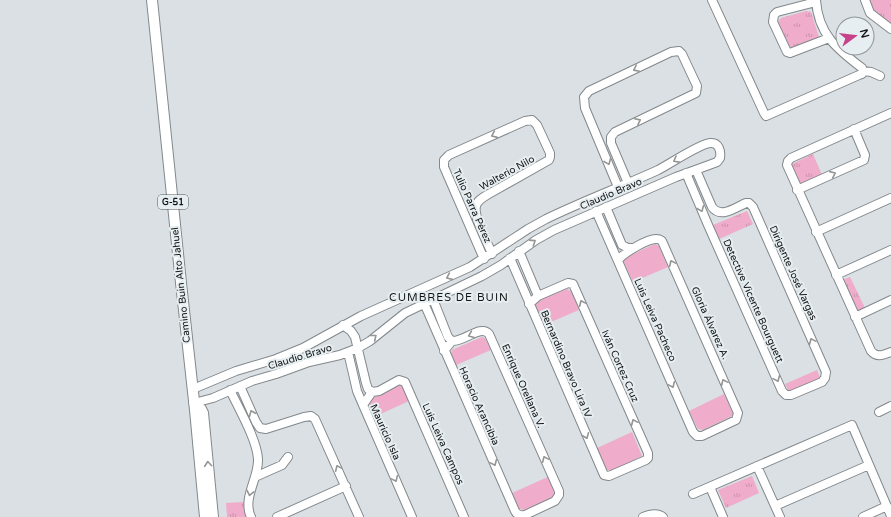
<svg xmlns="http://www.w3.org/2000/svg" width="891" height="517" viewBox="0 0 891 517" font-family="'Varela Round',sans-serif">
	<style>
		.green { fill: #efaccb }
		.park { fill: url(#park-tufts) }
		.lines { fill: none; stroke-linecap: round; stroke-linejoin: round }
		.minor-casing { stroke: #82888b; stroke-width: 10 }
		.major-casing { stroke: #82888b; stroke-width: 12 }
		.minor { stroke: #fff; stroke-width: 8 }
		.major { stroke: #fff; stroke-width: 10 }
		.oneway { stroke: #949595 }
		.labels { text-anchor: middle; dominant-baseline: central; stroke-width: 4; stroke-linejoin: round; paint-order: stroke }
		.shield { fill: #e7eef1; stroke: #515556; stroke-width: 1 }
		.shield-label { font-size: 9px; font-weight: bold; fill: #111314 }
		.street-label { font-size: 10px; fill: #111314; stroke: #e7eef1 }
		.neighbourhood-label { font-size: 11px; letter-spacing: 1px; fill: #111314; stroke: #e7eef1 }
	</style>
	<defs>
		<pattern id="park-tufts" width="24" height="20" patternUnits="userSpaceOnUse"><rect width="24" height="20" fill="#efaccb"/><path d="M3 7l-1-3M5 7V3M7 7l1-3M15 17l-1-3M17 17v-4M19 17l1-3" fill="none" stroke="#cc93ad"/></pattern>
	</defs>
	<rect width="100%" height="100%" fill="#dae0e4"/>
	<path class="green" d="M 655,244 L 659,246 L 668,267 L 633,282 L 623,260 L 626,257 Z
		M 567,289 L 572,292 L 579,310 L 544,325 L 536,306 L 536,303 L 538,300 Z
		M 482,337 L 485,338 L 491,350 L 456,365 L 451,354 L 452,350 Z
		M 817,370 L 820,378 L 789,392 L 785,384 Z
		M 398,384 L 403,387 L 409,401 L 374,417 L 369,404 L 373,398 Z
		M 724,394 L 733,414 L 732,416 L 703,430 L 698,429 L 689,411 Z
		M 632,432 L 642,456 L 612,471 L 607,470 L 597,448 Z
		M 550,476 L 556,493 L 552,498 L 525,510 L 519,509 L 512,493 Z"/>
	<path class="park" d="M 869,0 L 891,0 L 891,25 C 882,18 870,13 869,0 Z
		M 806,11 L 811,12 L 819,37 L 817,41 L 788,49 L 777,23 L 781,18 Z
		M 813,154 L 822,175 L 798,186 L 790,169 L 792,164 Z
		M 747,211 L 753,224 L 719,239 L 713,225 Z
		M 850,277 L 865,308 L 857,312 L 842,280 Z
		M 752,476 L 759,493 L 726,508 L 718,490 Z
		M 244,502 L 245,513 L 246,517 L 227,517 L 226,503 Z"/>
	<g class="lines">
		<defs>
			<path id="minor" d="M 712,0 L 764,113 L 766,116 L 859,75 L 862,74 L 863,71
				M 816,0 C 818,34 837,49 862,68 L 863,71 L 871,72 L 880,76
				M 865,0 L 870,13 L 891,29
				M 816,2 L 777,12 L 774,15 L 773,22 L 787,52 L 790,53 L 829,38
				M 891,113 L 791,158 L 788,161 L 787,165 L 871,351 C 877,358 883,355 891,352
				M 686,173 L 708,225 L 782,391 L 786,395 L 791,395 L 822,382 L 825,378 L 826,372 L 753,207 L 749,203 L 746,203 C 736,207 721,219 712,207 L 696,170
				M 618,187 L 585,108 L 584,97 L 589,91 L 671,52 L 679,51 L 682,54 L 697,86 L 696,93 L 615,132 L 611,137 L 611,143 L 628,183
				M 797,190 L 864,160 L 865,155 L 854,129
				M 606,207 L 622,245 L 628,248 L 633,248
				M 596,211 L 693,432 L 697,436 L 702,436 L 736,420 L 738,413 L 662,241 C 660,240 660,239 657,239 C 648,238 624,253 618,260
				M 816,232 L 891,198
				M 519,251 L 538,296
				M 510,258 L 604,475 L 609,476 L 646,460 L 648,458 L 648,453 L 573,284 L 568,283 L 538,296 L 529,304
				M 484,259 L 444,167 L 444,160 L 449,155 L 525,121 L 532,120 L 537,125 L 550,153 L 550,157 L 549,160 L 487,195 C 482,198 477,201 476,206 C 473,217 488,243 492,254
				M 836,275 L 891,250
				M 433,299 L 448,337 L 452,341
				M 424,303 L 515,511 C 517,515 520,516 525,515 L 555,501 L 559,495 L 559,491 L 489,334 C 481,324 464,342 452,341 L 444,351
				M 855,317 L 891,300
				M 343,325 L 351,331 L 355,337 L 366,383 L 368,389 L 372,392
				M 348,352 L 357,391 L 363,405 L 412,517
				M 240,386 L 256,422 L 260,428 L 266,429 L 304,417 L 311,416 L 315,419 L 359,517
				M 193,389 L 236,371 L 276,359 L 303,348 L 361,316 L 470,267 L 528,229 L 546,219 C 583,201 621,187 658,170 C 670,164 699,144 710,143 C 719,142 721,151 720,158 L 717,162 L 709,165 L 676,177 L 554,230 L 536,240 L 501,265 L 482,276 L 405,313 L 370,341 L 358,348 L 340,355 L 309,362 L 276,374 L 252,381 L 213,398 L 194,403
				M 230,390 C 239,409 257,440 258,459 C 259,478 242,498 251,517
				M 363,405 L 372,392 L 379,391 L 399,380 L 405,382 L 464,517
				M 879,412 L 891,406
				M 757,466 L 780,517
				M 255,477 L 282,465 L 288,457
				M 710,487 L 723,517
				M 693,494 L 852,425 L 891,516
				M 775,506 L 869,465
				M 277,517 L 346,486
				M 643,517 C 650,514 657,512 663,517
				M 863,517 L 887,506"/>
			<path id="major" d="M 152,0 L 181,283 L 195,410 L 205,517
				M 194,403 L 201,409 L 203,413 L 213,517"/>
		</defs>
		<use href="#minor" class="minor-casing"/>
		<use href="#major" class="major-casing"/>
		<use href="#minor" class="minor"/>
		<use href="#major" class="major"/>
	</g>
	<defs><path id="oneway-chevron" d="M-2-3.5L2.5 0L-2 3.5" fill="none" stroke-width="1.6" stroke-linecap="round" stroke-linejoin="round"/></defs>
	<g class="oneway">
		<use href="#oneway-chevron" transform="translate(636 69) rotate(154)"/>
		<use href="#oneway-chevron" transform="translate(638 121) rotate(-26)"/>
		<use href="#oneway-chevron" transform="translate(494 135) rotate(156)"/>
		<use href="#oneway-chevron" transform="translate(676 160) rotate(151)"/>
		<use href="#oneway-chevron" transform="translate(608 162) rotate(68)"/>
		<use href="#oneway-chevron" transform="translate(833 174) rotate(-24)"/>
		<use href="#oneway-chevron" transform="translate(701 209) rotate(68)"/>
		<use href="#oneway-chevron" transform="translate(533 242) rotate(-33)"/>
		<use href="#oneway-chevron" transform="translate(672 263) rotate(-114)"/>
		<use href="#oneway-chevron" transform="translate(449 277) rotate(156)"/>
		<use href="#oneway-chevron" transform="translate(582 303) rotate(-114)"/>
		<use href="#oneway-chevron" transform="translate(471 335) rotate(157)"/>
		<use href="#oneway-chevron" transform="translate(374 337) rotate(-39)"/>
		<use href="#oneway-chevron" transform="translate(812 341) rotate(-114)"/>
		<use href="#oneway-chevron" transform="translate(777 379) rotate(66)"/>
		<use href="#oneway-chevron" transform="translate(724 382) rotate(-114)"/>
		<use href="#oneway-chevron" transform="translate(672 385) rotate(66)"/>
		<use href="#oneway-chevron" transform="translate(252 413) rotate(-113)"/>
		<use href="#oneway-chevron" transform="translate(634 422) rotate(-114)"/>
		<use href="#oneway-chevron" transform="translate(586 436) rotate(67)"/>
		<use href="#oneway-chevron" transform="translate(545 459) rotate(-114)"/>
		<use href="#oneway-chevron" transform="translate(494 463) rotate(66)"/>
		<use href="#oneway-chevron" transform="translate(208 464) rotate(-95)"/>
		<use href="#oneway-chevron" transform="translate(338 468) rotate(-114)"/>
		<use href="#oneway-chevron" transform="translate(395 479) rotate(66)"/>
		<use href="#oneway-chevron" transform="translate(250 493) rotate(102)"/>
	</g>
	<g class="labels">
		<rect class="shield" x="158" y="195" width="30" height="14" rx="3"/>
		<g class="shield-label">
			<text x="173" y="202">G-51</text>
		</g>
		<g class="street-label">
			<text transform="translate(507 173) rotate(-29)">Walterio Nilo</text>
			<text transform="translate(611 194) rotate(-23)">Claudio Bravo</text>
			<text transform="translate(472 206) rotate(66)">Tulio Parra Pérez</text>
			<text transform="translate(793 273) rotate(66)">Dirigente José Vargas</text>
			<text transform="translate(181 285) rotate(-96)">Camino Buin Alto Jahuel</text>
			<text transform="translate(753 301) rotate(66)">Detective Vicente Bourguett</text>
			<text transform="translate(655 320) rotate(66)">Luis Leiva Pacheco</text>
			<text transform="translate(710 323) rotate(66)">Gloria Álvarez A.</text>
			<text transform="translate(300 357) rotate(-17)">Claudio Bravo</text>
			<text transform="translate(566 364) rotate(67)">Bernardino Bravo Lira IV</text>
			<text transform="translate(620 366) rotate(66)">Iván Cortez Cruz</text>
			<text transform="translate(523 386) rotate(66)">Enrique Orellana V.</text>
			<text transform="translate(479 406) rotate(66)">Horacio Arancibia</text>
			<text transform="translate(385 432) rotate(66)">Mauricio Isla</text>
			<text transform="translate(443 444) rotate(66)">Luis Leiva Campos</text>
		</g>
		<g class="neighbourhood-label">
			<text x="449" y="297">CUMBRES DE BUIN</text>
		</g>
	</g>
	<g transform="translate(855 36) rotate(75)"><circle r="19" fill="#e7eef1" stroke="#919699"/>
	<path d="M0-3L7 15L0 10L-7 15Z" fill="#c6438b"/>
	<text y="-6" font-size="11" font-weight="bold" text-anchor="middle" fill="#111314">N</text>
	</g>
</svg>
